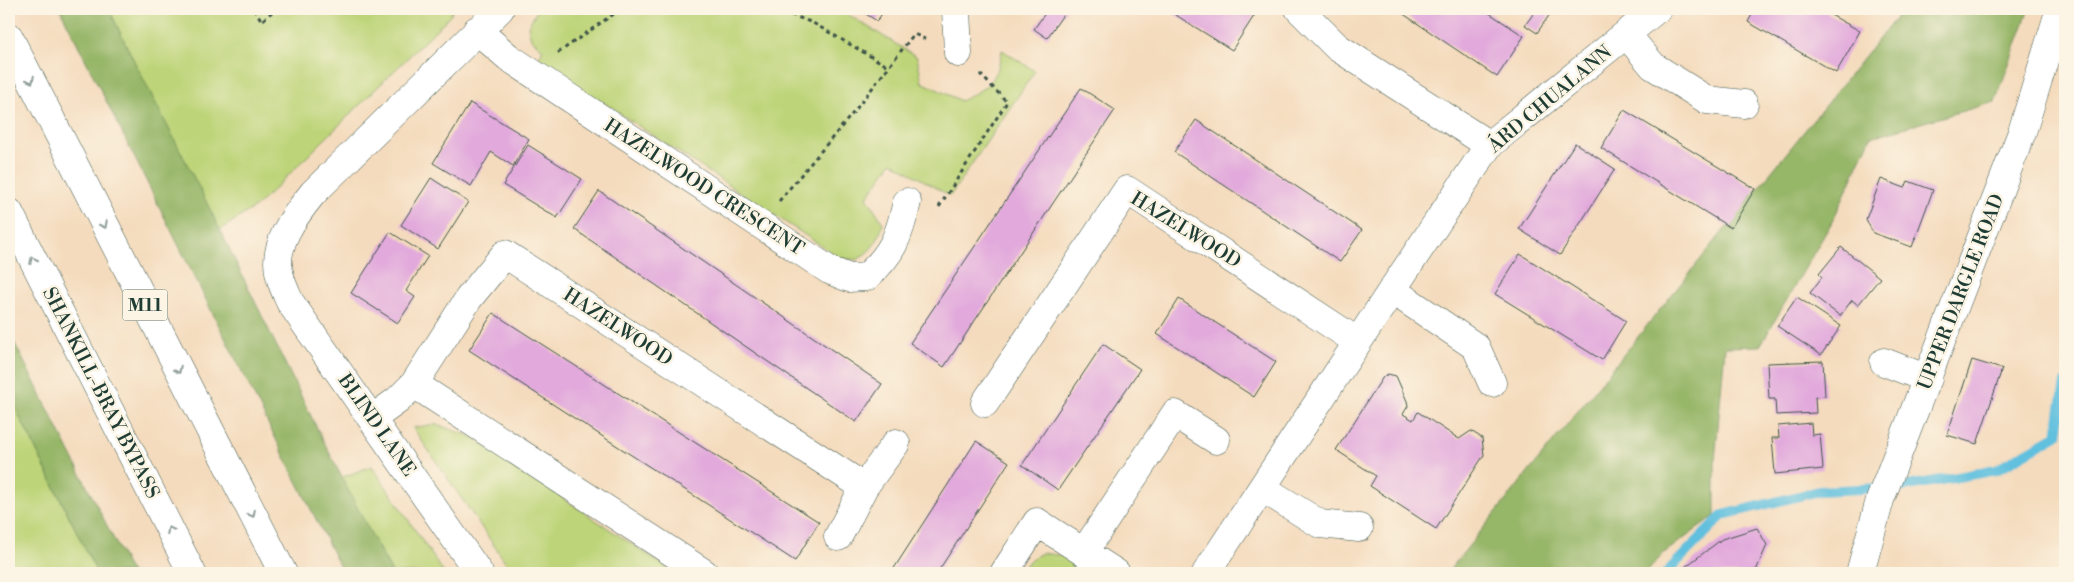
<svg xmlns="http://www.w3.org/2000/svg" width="2074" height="582" viewBox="0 0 2074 582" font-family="'Libre Bodoni',serif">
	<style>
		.green { fill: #bdd478; stroke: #6e8856 }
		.forest { fill: #96b668; stroke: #5a7a4e }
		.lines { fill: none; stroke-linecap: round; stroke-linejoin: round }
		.stream { stroke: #60c0de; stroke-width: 10 }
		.building { fill: #e2aadc }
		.minor-casing { stroke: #3f5549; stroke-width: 29 }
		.major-casing { stroke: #3f5549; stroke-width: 29 }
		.highway-casing { stroke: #3f5549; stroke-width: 29 }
		.path { stroke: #3f5549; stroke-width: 3; stroke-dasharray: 4 4; stroke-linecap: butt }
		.minor { stroke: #fff; stroke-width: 28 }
		.major { stroke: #fff; stroke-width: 28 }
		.highway { stroke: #fff; stroke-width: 28 }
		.oneway { stroke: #8f9e9a }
		.labels { text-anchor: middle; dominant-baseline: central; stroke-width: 5; stroke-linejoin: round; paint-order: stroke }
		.shield { fill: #fcf5e5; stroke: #617469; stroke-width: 1 }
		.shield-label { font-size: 18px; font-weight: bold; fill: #1f3d34 }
		.street-label { font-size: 19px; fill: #1f3d34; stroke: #fcf5e5 }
	</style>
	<rect width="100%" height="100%" fill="#fcf5e5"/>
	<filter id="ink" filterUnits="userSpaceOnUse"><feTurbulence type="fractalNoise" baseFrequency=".02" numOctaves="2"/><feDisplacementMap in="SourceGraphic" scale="10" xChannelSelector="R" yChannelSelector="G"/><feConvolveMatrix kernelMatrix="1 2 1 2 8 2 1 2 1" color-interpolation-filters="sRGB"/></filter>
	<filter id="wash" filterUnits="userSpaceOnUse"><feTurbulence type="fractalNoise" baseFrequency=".0096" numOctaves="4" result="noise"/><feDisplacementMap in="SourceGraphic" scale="20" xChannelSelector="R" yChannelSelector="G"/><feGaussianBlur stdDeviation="1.12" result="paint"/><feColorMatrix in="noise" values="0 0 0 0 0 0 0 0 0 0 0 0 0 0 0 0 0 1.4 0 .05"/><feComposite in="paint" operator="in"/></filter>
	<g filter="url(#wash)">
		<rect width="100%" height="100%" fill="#f4dbbd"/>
		<path class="green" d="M 109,9 L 452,9 L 451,15 L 258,205 L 220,230 L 138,71 Z
			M 538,9 L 839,9 L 917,57 L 922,82 L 961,101 C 989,86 997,82 1002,50 L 1035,71 L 950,196 L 892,162 L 867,197 L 883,223 C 879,241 872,250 857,260 L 840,258 L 538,60 L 543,49 L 531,39 L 528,26 Z
			M 9,395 L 97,573 L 9,573 Z
			M 435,424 L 470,436 L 675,573 L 513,573 L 413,428 Z
			M 372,466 L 444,573 L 392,573 L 340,478 Z
			M 1042,553 L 1064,556 L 1089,573 L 1026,573 L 1025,566 L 1031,559 Z"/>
		<path class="forest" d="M 60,9 L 109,9 C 144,84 185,157 221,232 C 277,346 331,461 392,573 L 343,573 Z
			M 1903,9 L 2029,9 L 1995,102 L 1871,137 L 1833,220 L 1760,346 L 1725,347 L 1715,461 L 1715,516 L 1664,553 L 1646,573 L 1447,573 Z
			M 9,332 L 131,573 L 97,573 L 9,395 Z"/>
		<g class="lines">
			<path class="stream" d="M 1666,573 L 1723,515 L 1819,491 L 1903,487 L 1996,470 L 2057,435 L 2065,382"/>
		</g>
		<g id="blocks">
			<path class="building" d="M 858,9 L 885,9 L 877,21 Z
				M 1048,9 L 1067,9 L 1047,38 L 1034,29 Z
				M 1166,9 L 1249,9 L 1256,13 L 1232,50 Z
				M 1396,9 L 1483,9 L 1524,36 L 1497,77 Z
				M 1537,9 L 1543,9 L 1550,14 L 1537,33 L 1525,25 Z
				M 1755,9 L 1820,9 L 1860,31 L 1836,73 L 1748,22 Z
				M 1081,88 L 1115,110 L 944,367 L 910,343 Z
				M 470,103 L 529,139 L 513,166 L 491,152 L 471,186 L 433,163 Z
				M 1624,110 L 1755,189 L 1731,228 L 1601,148 Z
				M 1196,120 L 1362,230 L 1340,262 L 1174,152 Z
				M 1575,143 L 1615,169 L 1560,255 L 1519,229 Z
				M 528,145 L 582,179 L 557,218 L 503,185 Z
				M 431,178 L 468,202 L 438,249 L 401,225 Z
				M 1881,179 L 1905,188 L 1908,181 L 1933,190 L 1912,247 L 1873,233 L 1866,219 Z
				M 599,191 L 882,384 L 856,422 L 574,229 Z
				M 390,232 L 428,256 L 406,291 L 415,297 L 398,323 L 351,293 Z
				M 1841,247 L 1880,278 L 1858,305 L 1852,300 L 1840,316 L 1810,293 L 1822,277 L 1819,274 Z
				M 1520,254 L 1626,321 L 1602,360 L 1495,294 Z
				M 1797,297 L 1841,326 L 1821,355 L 1777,326 Z
				M 1179,299 L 1276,362 L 1254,397 L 1157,334 Z
				M 493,313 L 819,522 L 795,561 L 469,350 Z
				M 1103,344 L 1140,369 L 1058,490 L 1022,465 Z
				M 1972,360 L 2002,369 L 1977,444 L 1947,435 Z
				M 1823,361 L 1825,396 L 1815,397 L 1816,413 L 1776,415 L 1775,399 L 1769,399 L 1767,363 Z
				M 1388,374 L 1396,376 L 1407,401 L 1408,406 L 1403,414 L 1413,420 L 1418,412 L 1459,439 L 1471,431 L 1482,438 L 1484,455 L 1436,529 L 1370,486 L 1376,476 L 1336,450 L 1383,377 Z
				M 1811,423 L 1812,435 L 1820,434 L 1823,469 L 1775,474 L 1772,438 L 1779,438 L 1778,426 Z
				M 976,441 L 1009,462 L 937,573 L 891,573 Z
				M 1757,528 L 1767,545 L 1755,573 L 1677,573 L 1722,539 Z"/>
		</g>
	</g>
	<g filter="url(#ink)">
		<use href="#blocks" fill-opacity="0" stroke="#3f5549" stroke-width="1"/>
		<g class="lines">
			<defs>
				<path id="minor" d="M 956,9 L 958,53
					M 1299,9 L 1337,47 L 1489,145
					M 477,30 L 508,57 L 829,270 L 849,278 L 866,277 C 893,254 899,236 907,202
					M 1627,35 L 1653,66 L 1707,100 L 1744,104
					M 1392,290 L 1476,347 L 1492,383
					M 1884,362 L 1928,379
					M 414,384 L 469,298 L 505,254 L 864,487
					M 985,403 L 1127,190 L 1358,342
					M 373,418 L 398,400 L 414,384 L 704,573
					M 1262,488 L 1320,524 L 1359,528
					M 838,537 L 864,487 L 896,443
					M 1084,552 L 1175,414 L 1216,440
					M 479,573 L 290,302 C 286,293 282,285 280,276 C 271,246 295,215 313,193 L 500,9
					M 1004,573 L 1037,522 L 1116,573
					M 1206,573 L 1392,290 L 1489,145 L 1657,9"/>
				<path id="major" d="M 1860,573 L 1880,500 L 2022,132 L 2060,9"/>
				<path id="highway" d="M 9,37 L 283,573
					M 9,212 L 192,573"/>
			</defs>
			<use href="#minor" class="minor-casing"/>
			<use href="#major" class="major-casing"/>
			<use href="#highway" class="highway-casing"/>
			<path class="path" d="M 254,9 L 262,21 L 275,9
				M 320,9 L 325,12 L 333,9
				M 776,9 L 813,23 L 889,67
				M 558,53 L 612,15 L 627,9
				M 779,201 L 853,113 L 914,34 L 925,39
				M 939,207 L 1007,102 L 980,74"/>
			<use href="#minor" class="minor"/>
			<use href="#major" class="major"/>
			<use href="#highway" class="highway"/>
		</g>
		<defs><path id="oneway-chevron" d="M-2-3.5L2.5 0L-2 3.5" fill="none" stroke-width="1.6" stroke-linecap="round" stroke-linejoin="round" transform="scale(1.25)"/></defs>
		<g class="oneway">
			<use href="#oneway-chevron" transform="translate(31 80) rotate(63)"/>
			<use href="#oneway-chevron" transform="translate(104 225) rotate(63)"/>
			<use href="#oneway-chevron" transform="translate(33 260) rotate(-117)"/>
			<use href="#oneway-chevron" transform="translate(178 370) rotate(63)"/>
			<use href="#oneway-chevron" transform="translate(252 514) rotate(63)"/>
			<use href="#oneway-chevron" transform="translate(170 530) rotate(-117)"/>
		</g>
	</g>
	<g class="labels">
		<rect class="shield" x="122.5" y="289.5" width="45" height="31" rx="4"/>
		<g class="shield-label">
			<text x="145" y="305">M11</text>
		</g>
		<g class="street-label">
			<text transform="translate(1550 99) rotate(-40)">ÁRD CHUALANN</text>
			<text transform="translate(704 187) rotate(33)">HAZELWOOD CRESCENT</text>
			<text transform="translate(1186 230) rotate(32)">HAZELWOOD</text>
			<text transform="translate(1961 292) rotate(-69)">UPPER DARGLE ROAD</text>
			<text transform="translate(618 327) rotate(33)">HAZELWOOD</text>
			<text transform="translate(101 393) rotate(63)">SHANKILL-BRAY BYPASS</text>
			<text transform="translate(377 425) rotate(55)">BLIND LANE</text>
		</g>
	</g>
	<rect width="2074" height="582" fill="none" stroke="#fcf5e5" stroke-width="30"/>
</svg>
